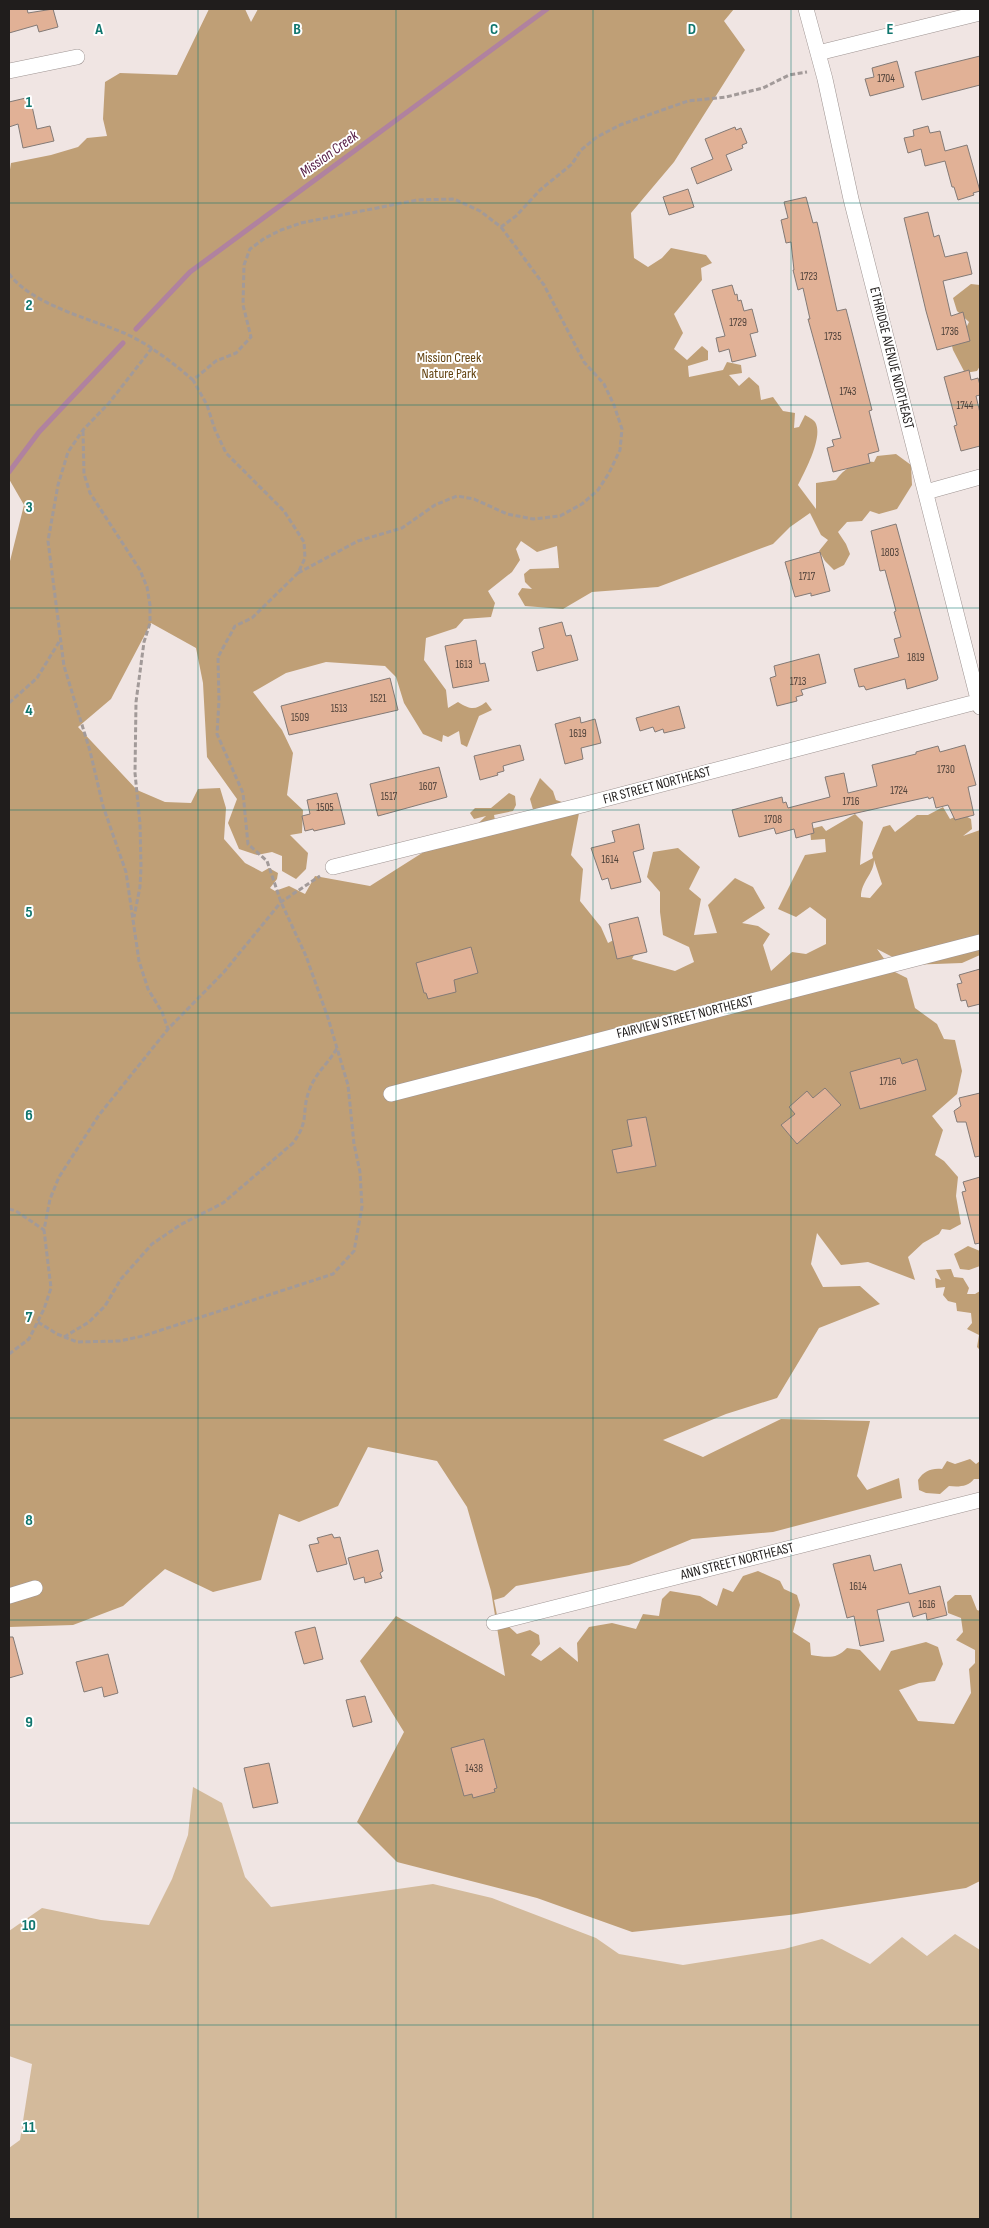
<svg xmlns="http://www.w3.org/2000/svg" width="989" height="2228" viewBox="0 0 989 2228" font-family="'Sofia Sans Condensed',sans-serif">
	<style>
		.green { fill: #d3ba9b }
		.forest { fill: #bf9f76; fill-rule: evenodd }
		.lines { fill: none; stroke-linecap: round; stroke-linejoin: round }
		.stream { stroke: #b0829f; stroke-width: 5 }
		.building { fill: #e1b196; stroke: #837a76 }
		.minor-casing { stroke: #9f9593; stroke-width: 16 }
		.path { stroke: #a29a99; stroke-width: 3; stroke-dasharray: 5 2.5; stroke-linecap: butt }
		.minor { stroke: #fff; stroke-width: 15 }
		.grid { fill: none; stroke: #0f766e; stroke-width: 1; stroke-opacity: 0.55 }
		.labels { text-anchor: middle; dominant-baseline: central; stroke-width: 4; stroke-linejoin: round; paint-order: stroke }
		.number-label { font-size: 11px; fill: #50423a }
		.park-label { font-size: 14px; fill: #654513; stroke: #fff }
		.street-label { font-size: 14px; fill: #201d1c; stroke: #fff }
		.water-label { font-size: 15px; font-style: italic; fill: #592148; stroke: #fff }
		.grid-label { font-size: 16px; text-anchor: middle; font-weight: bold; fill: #0f766e; stroke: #fff; stroke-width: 4; stroke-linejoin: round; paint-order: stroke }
	</style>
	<rect width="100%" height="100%" fill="#f0e5e3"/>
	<path class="green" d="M 193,1787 L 222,1803 L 245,1877 L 271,1907 L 433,1884 L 492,1898 L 596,1938 L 619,1954 L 683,1965 L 784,1949 L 822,1939 L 870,1964 L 902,1937 L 927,1956 L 955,1934 L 980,1950 L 980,2219 L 9,2219 L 9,2148 L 20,2140 L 32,2064 L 9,2056 L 9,1931 L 42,1908 L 101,1920 L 149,1925 L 172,1879 L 188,1835 Z"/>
	<path class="forest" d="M 209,9 L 245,9 L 251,22 L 258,9 L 734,9 L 724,21 L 745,50 L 674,162 L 631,213 L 634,258 L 648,267 L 662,258 L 671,248 L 706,255 L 712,263 L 701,268 L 702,280 L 674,314 L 683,333 L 674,349 L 687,360 L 702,346 L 708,351 L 708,360 L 688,366 L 689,377 L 723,370 L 727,362 L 741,365 L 742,373 L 729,375 L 739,386 L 749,377 L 759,386 L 761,400 L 773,397 L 783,411 L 795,413 L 794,428 L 799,427 L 805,415 C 808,417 813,419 815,422 C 824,436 805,471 798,485 L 816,509 L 816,483 L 836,480 C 845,467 859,460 874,462 L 877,456 L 896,454 L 911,465 L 912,485 L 897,509 L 879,514 L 870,511 L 862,521 L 847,522 L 838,532 L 846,544 L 850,554 L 844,565 L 834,570 L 825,561 L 819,551 L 828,540 L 821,535 L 810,513 L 790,527 L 773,544 L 658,587 L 592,592 L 563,609 L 525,606 L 518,594 L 522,588 L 532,589 L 525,582 L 524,574 L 530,569 L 559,568 L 557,546 L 537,552 L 521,541 L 516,549 L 520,560 L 512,572 L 488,591 L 495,603 L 491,617 L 464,619 L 456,628 L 426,638 L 424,660 L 446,690 L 448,708 L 458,702 C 471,710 475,710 486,702 L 492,710 L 479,716 L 467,747 L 461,744 L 459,731 L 448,737 L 443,735 L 442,742 L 423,734 L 404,703 L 396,677 L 385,666 L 326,662 L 286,673 L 253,692 L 282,730 L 293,753 L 287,795 L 303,810 L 302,833 L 290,835 L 308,853 L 306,869 L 296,879 L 282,871 L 282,856 L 272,852 L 257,855 L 239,849 L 228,823 L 237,799 L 207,757 L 203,683 L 196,648 L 151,623 L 111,699 L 78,727 L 137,790 L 165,802 L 191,803 L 198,789 L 220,788 L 226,808 L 224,839 L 245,863 L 262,872 L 269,868 L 278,873 L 277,879 L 270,888 L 275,891 L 289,886 L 305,894 L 315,876 L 370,886 L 441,841 L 465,836 L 486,816 L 474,819 L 470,813 L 475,808 L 491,808 L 509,793 L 515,796 L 516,805 L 513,811 L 494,815 L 497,831 L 534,813 L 530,799 L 540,778 L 553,791 L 556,800 L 580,808 L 571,855 L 583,869 L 580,901 L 601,927 L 608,943 L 623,935 L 637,949 L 632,959 L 675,971 L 694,962 L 689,947 L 663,935 L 660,912 L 660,892 L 647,877 L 653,852 L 678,848 L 700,867 L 689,889 L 701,899 L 694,935 L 717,933 L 708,905 L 735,878 L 753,887 L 765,908 L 742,923 L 758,926 L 770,934 L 763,945 L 771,971 L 792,952 L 806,954 L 826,944 L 826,919 L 810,907 L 796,917 L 778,909 L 805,855 L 826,852 L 825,839 L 811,840 L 810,829 L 822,826 L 826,831 L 855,814 L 863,822 L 860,865 L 873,858 L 872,853 L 883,827 L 890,825 L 895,832 L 917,815 L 928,815 L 943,807 L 950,819 L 962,814 L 971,819 L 972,829 L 963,836 L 980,830 L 980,955 L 962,963 L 908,965 L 877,949 L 893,971 L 907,978 L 915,1008 L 937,1024 L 944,1039 L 955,1040 L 962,1071 L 957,1094 L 932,1116 L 943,1130 L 935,1155 L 944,1161 L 958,1177 L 956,1196 L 961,1224 L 950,1230 L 942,1229 L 939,1234 L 923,1243 L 908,1257 L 915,1280 L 868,1262 L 841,1265 L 817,1233 L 811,1264 L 823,1287 L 860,1286 L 880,1304 L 819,1328 L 777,1398 L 726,1414 L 663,1440 L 703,1457 L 781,1419 L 870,1421 L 857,1476 L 867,1490 L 899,1478 L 902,1498 L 773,1532 L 692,1539 L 629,1565 L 516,1586 L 504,1597 L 494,1600 L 498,1620 L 506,1624 L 517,1634 L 530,1630 L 539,1635 L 540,1644 L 531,1655 L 541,1661 L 560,1647 L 578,1662 L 577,1643 L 589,1627 L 612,1623 L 636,1629 L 643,1614 L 659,1616 L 662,1599 L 670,1591 L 700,1596 L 717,1606 L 723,1588 L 733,1592 L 743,1576 L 758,1571 L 780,1581 L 784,1589 L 797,1595 L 800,1605 L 793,1632 L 810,1643 L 811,1655 C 826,1657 836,1660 847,1648 L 860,1650 L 880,1671 L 891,1651 L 926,1642 L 938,1647 L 943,1664 L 935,1681 L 919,1683 L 899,1690 L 918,1721 L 954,1724 L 971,1693 L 969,1669 L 975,1663 L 975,1650 L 956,1640 L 963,1632 L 961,1618 L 948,1613 L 947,1602 L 955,1595 L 971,1595 L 977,1610 L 980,1611 L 980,1881 L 966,1888 L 789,1915 L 632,1932 L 537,1898 L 397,1862 L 357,1822 L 404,1732 L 360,1661 L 396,1616 L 505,1676 L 491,1591 L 467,1507 L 437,1461 L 368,1447 L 338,1506 L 299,1522 L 279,1514 L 261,1580 L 213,1592 L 165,1569 L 123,1606 L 73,1625 L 9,1627 L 9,565 L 24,505 L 9,479 L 9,176 L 11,163 L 51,155 L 78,147 L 87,138 L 107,136 L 103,119 L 105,82 L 120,73 L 177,75 ZM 874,860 L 882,884 L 870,898 L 861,897 C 861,881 874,874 874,860 Z
		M 971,284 L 980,285 L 980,366 L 977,371 L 965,373 L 953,350 L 951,342 L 962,336 L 969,322 L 957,311 L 953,298 Z
		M 968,1246 L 980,1251 L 980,1266 L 969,1270 L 960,1269 L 954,1254 Z
		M 951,1269 L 954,1277 L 963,1278 L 969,1288 L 967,1294 L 975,1294 L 980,1291 L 980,1350 L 977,1347 L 979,1335 L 967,1329 L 972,1323 L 971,1313 L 957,1311 L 956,1303 L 948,1301 L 943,1295 L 945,1287 L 936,1288 L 935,1278 L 941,1280 L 936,1270 Z
		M 970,1459 L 976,1464 L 980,1461 L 980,1479 L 974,1479 C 968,1487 958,1487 949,1486 L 940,1494 L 926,1493 L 919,1490 L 918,1480 C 924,1471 931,1468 942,1469 L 947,1461 L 955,1464 Z"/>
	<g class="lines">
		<path class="stream" d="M 136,329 L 190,272 L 547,9
			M 9,472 L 39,432 L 123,343"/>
	</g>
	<path class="building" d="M 9,9 L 27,9 L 28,13 L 53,9 L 58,27 L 39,32 L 37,25 L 9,33 Z
		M 980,56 L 980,85 L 922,100 L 915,72 Z
		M 897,61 L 904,87 L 870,96 L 865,79 L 874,77 L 872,68 Z
		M 30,97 L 37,129 L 50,126 L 54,141 L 23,148 L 18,124 L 9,127 L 9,102 Z
		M 928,126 L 930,133 L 940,131 L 945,151 L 967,145 L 980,191 L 973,193 L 974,195 L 958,200 L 954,187 L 952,187 L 945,161 L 925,166 L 921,149 L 908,153 L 904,138 L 914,136 L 913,130 Z
		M 735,127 L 736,130 L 741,128 L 747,143 L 742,145 L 743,148 L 726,155 L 732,170 L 697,184 L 691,168 L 713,159 L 705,139 Z
		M 688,189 L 694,207 L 669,215 L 663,197 Z
		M 806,197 L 813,223 L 817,222 L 837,311 L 846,309 L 872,410 L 869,411 L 879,451 L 868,454 L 870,463 L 833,472 L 827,448 L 834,446 L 832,440 L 841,438 L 808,319 L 810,319 L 803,288 L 798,290 L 793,270 L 794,270 L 791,242 L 786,243 L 781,220 L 788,218 L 784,202 Z
		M 928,212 L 934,237 L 939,235 L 945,257 L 967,252 L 972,274 L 943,281 L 951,316 L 963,312 L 970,341 L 937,350 L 926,311 L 904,218 Z
		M 732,285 L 735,295 L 737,294 L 738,301 L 741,300 L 744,311 L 752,309 L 758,332 L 750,334 L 756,356 L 732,362 L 729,349 L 719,352 L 716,338 L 725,336 L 712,290 Z
		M 969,370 L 971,380 L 978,378 L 980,385 L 980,395 L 976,396 L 980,413 L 980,446 L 961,451 L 954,426 L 957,425 L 944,377 Z
		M 896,524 L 938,678 L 937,680 L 907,689 L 905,679 L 866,690 L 864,686 L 859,687 L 854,669 L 899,657 L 894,639 L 901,637 L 894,612 L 896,611 L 885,570 L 880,571 L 871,531 Z
		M 820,552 L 830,591 L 811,596 L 811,593 L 795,597 L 785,562 Z
		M 562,622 L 566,636 L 571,635 L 578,660 L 537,671 L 532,652 L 544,648 L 539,628 Z
		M 476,640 L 480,664 L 485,663 L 489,681 L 453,688 L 445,646 Z
		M 819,654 L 826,683 L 801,690 L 803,695 L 796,697 L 797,701 L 777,706 L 770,678 L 776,676 L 774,666 Z
		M 390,678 L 398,710 L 289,735 L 281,706 Z
		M 679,706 L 685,728 L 664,733 L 663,729 L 655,732 L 653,727 L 640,731 L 636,718 Z
		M 580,717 L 581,723 L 595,719 L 601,743 L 581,748 L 583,759 L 565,764 L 555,724 Z
		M 520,745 L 524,760 L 503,766 L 504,771 L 497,773 L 498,775 L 480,780 L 474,756 Z
		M 965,745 L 976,785 L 968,787 L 974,815 L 955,820 L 948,805 L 936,808 L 933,797 L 929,799 L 928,797 L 812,823 L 814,833 L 796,838 L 794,829 L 776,834 L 774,828 L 739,837 L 732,810 L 782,797 L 783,803 L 786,802 L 788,808 L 830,797 L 825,777 L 844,773 L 848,793 L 877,786 L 872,765 L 916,754 L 916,752 L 938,746 L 940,752 Z
		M 439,767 L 447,797 L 378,816 L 370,784 Z
		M 337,793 L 345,824 L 314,831 L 313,829 L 305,831 L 302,816 L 310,814 L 307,800 Z
		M 639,824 L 644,849 L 633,852 L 641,882 L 611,889 L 608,878 L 602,880 L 591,848 L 615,842 L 612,831 Z
		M 638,917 L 647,952 L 617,959 L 609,924 Z
		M 471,947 L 478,973 L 454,980 L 456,992 L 428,999 L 426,993 L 424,993 L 416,963 Z
		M 980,969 L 980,1004 L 968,1007 L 966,1000 L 961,1001 L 957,984 L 962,983 L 959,975 Z
		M 900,1058 L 902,1064 L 917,1059 L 926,1090 L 860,1109 L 850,1072 Z
		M 825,1088 L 841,1105 L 797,1144 L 781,1125 L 795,1114 L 789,1107 L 807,1091 L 813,1098 Z
		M 980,1093 L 980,1156 L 975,1157 L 966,1122 L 957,1122 L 954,1111 L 961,1106 L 959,1098 Z
		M 646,1117 L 656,1166 L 617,1173 L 612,1150 L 632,1146 L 627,1120 Z
		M 980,1177 L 980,1243 L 975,1244 L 962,1192 L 966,1191 L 963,1182 Z
		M 332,1534 L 334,1538 L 340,1537 L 347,1564 L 317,1572 L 309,1545 L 319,1543 L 317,1538 Z
		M 378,1550 L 383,1571 L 380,1573 L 382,1578 L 365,1583 L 364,1577 L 354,1580 L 348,1558 Z
		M 870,1555 L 874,1571 L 901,1564 L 909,1594 L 940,1586 L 947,1615 L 927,1620 L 926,1613 L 913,1617 L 909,1602 L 877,1610 L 884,1641 L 860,1646 L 854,1616 L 847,1618 L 833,1564 Z
		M 315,1627 L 323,1659 L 304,1664 L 295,1632 Z
		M 9,1637 L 13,1637 L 23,1674 L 9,1678 Z
		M 108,1654 L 118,1693 L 104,1697 L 102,1687 L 84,1692 L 76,1662 Z
		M 365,1696 L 372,1722 L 353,1727 L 346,1700 Z
		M 484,1739 L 497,1788 L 494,1789 L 495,1792 L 473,1798 L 472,1794 L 464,1796 L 451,1748 Z
		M 269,1763 L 278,1803 L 253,1808 L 244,1768 Z"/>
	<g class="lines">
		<defs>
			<path id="minor" d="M 806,9 L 825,79 L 851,199 L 980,707
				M 818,53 L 980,13
				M 9,71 L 77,57
				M 926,492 L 980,477
				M 333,867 L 586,804 L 980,701
				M 391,1094 L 980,942
				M 9,1596 L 35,1588
				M 494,1623 L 980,1500"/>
		</defs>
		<use href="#minor" class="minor-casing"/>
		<path class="path" d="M 9,274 C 33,305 88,318 124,333 C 149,344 172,362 193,380
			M 152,348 L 109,403 L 83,430 L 68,452 L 58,485 L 48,541 L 64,666 L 90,751 L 103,806 L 126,872 L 139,961 L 148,989 L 162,1012 L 168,1029
			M 83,431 L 84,474 L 90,493 L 140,570 L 147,587 L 150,605 L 150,623 L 144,642 L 136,702 L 135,773 L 140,824 L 141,867 L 140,887 L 134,917
			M 298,573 L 358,541 L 402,528 L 435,505 L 457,496 L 474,499 L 507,514 L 533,519 L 560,516 L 582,504 L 598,490 L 609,473 L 620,450 L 622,429 L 614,405 L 604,384 L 584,362 L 544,285 L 501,227
			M 9,703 L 37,678 L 59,642
			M 9,1209 L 16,1211 L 44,1230
			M 38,1322 L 57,1334 L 77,1342 L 119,1341 L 143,1336 L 333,1274 L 354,1251 L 362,1207 L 360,1172 L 354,1144 L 348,1085 L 328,1018 L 306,956 L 281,902 L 267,861 L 248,844 L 243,793 L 217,734 L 219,701 L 218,657 L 235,626 L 252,618 L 298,573 L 305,558 L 304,542 L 284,511 L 226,453 L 215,430 L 207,405 L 193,380 L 216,361 L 236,353 L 251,337 L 243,305 L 244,265 L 250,249 L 265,238 L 281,230 L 301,223 L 417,200 L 454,199 L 480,211 L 501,227 L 516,216 L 540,190 L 572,164 L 581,150 L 597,137 L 620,125 L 688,101 L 726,97 L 763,88 L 789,75 L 807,72
			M 64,1337 L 89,1322 L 105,1306 L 121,1279 L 152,1244 L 180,1225 L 223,1203 L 293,1143 C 310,1120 301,1113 309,1091 C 315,1073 329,1063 337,1048
			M 9,1354 L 29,1339 L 44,1309 L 51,1288 L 44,1230 L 50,1199 L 59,1177 L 99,1115 L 168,1029 L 224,972 L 281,902 L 320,876"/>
		<use href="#minor" class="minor"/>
	</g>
	<path class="grid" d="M 198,9 L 198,2219M 396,9 L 396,2219M 593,9 L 593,2219M 791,9 L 791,2219M 9,203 L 980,203M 9,405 L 980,405M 9,608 L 980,608M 9,810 L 980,810M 9,1013 L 980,1013M 9,1215 L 980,1215M 9,1418 L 980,1418M 9,1620 L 980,1620M 9,1823 L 980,1823M 9,2025 L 980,2025"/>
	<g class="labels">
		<g class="number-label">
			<text x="886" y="78">1704</text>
			<text x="809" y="276">1723</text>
			<text x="738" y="322">1729</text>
			<text x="950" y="331">1736</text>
			<text x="833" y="336">1735</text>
			<text x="848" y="391">1743</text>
			<text x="965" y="405">1744</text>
			<text x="890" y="552">1803</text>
			<text x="807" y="576">1717</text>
			<text x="916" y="657">1819</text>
			<text x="464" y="664">1613</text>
			<text x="798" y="681">1713</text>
			<text x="378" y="698">1521</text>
			<text x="339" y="708">1513</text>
			<text x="300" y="717">1509</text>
			<text x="578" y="733">1619</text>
			<text x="946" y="769">1730</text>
			<text x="428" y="786">1607</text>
			<text x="899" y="790">1724</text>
			<text x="389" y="796">1517</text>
			<text x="851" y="801">1716</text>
			<text x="325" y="807">1505</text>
			<text x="773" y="819">1708</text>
			<text x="610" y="859">1614</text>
			<text x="888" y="1081">1716</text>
			<text x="858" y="1586">1614</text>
			<text x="927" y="1604">1616</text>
			<text x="474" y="1768">1438</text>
		</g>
		<g class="park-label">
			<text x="449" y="357">Mission Creek<tspan x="449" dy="16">Nature Park</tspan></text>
		</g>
		<g class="street-label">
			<text transform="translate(892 358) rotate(76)">ETHRIDGE AVENUE NORTHEAST</text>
			<text transform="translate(657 785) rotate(-15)">FIR STREET NORTHEAST</text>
			<text transform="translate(685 1017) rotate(-14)">FAIRVIEW STREET NORTHEAST</text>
			<text transform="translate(737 1561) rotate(-14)">ANN STREET NORTHEAST</text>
		</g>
		<g class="water-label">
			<text transform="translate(329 154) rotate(-36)">Mission Creek</text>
		</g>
	</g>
	<g class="grid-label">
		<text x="99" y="34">A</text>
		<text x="297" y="34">B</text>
		<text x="494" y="34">C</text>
		<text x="692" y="34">D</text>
		<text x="890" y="34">E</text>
		<text x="29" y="107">1</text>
		<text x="29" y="310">2</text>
		<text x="29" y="512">3</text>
		<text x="29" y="715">4</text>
		<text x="29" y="917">5</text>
		<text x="29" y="1120">6</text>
		<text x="29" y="1322">7</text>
		<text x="29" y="1525">8</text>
		<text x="29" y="1727">9</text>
		<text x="29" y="1930">10</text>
		<text x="29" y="2132">11</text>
	</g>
	<rect width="989" height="2228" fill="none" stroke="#201d1c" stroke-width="20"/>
</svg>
